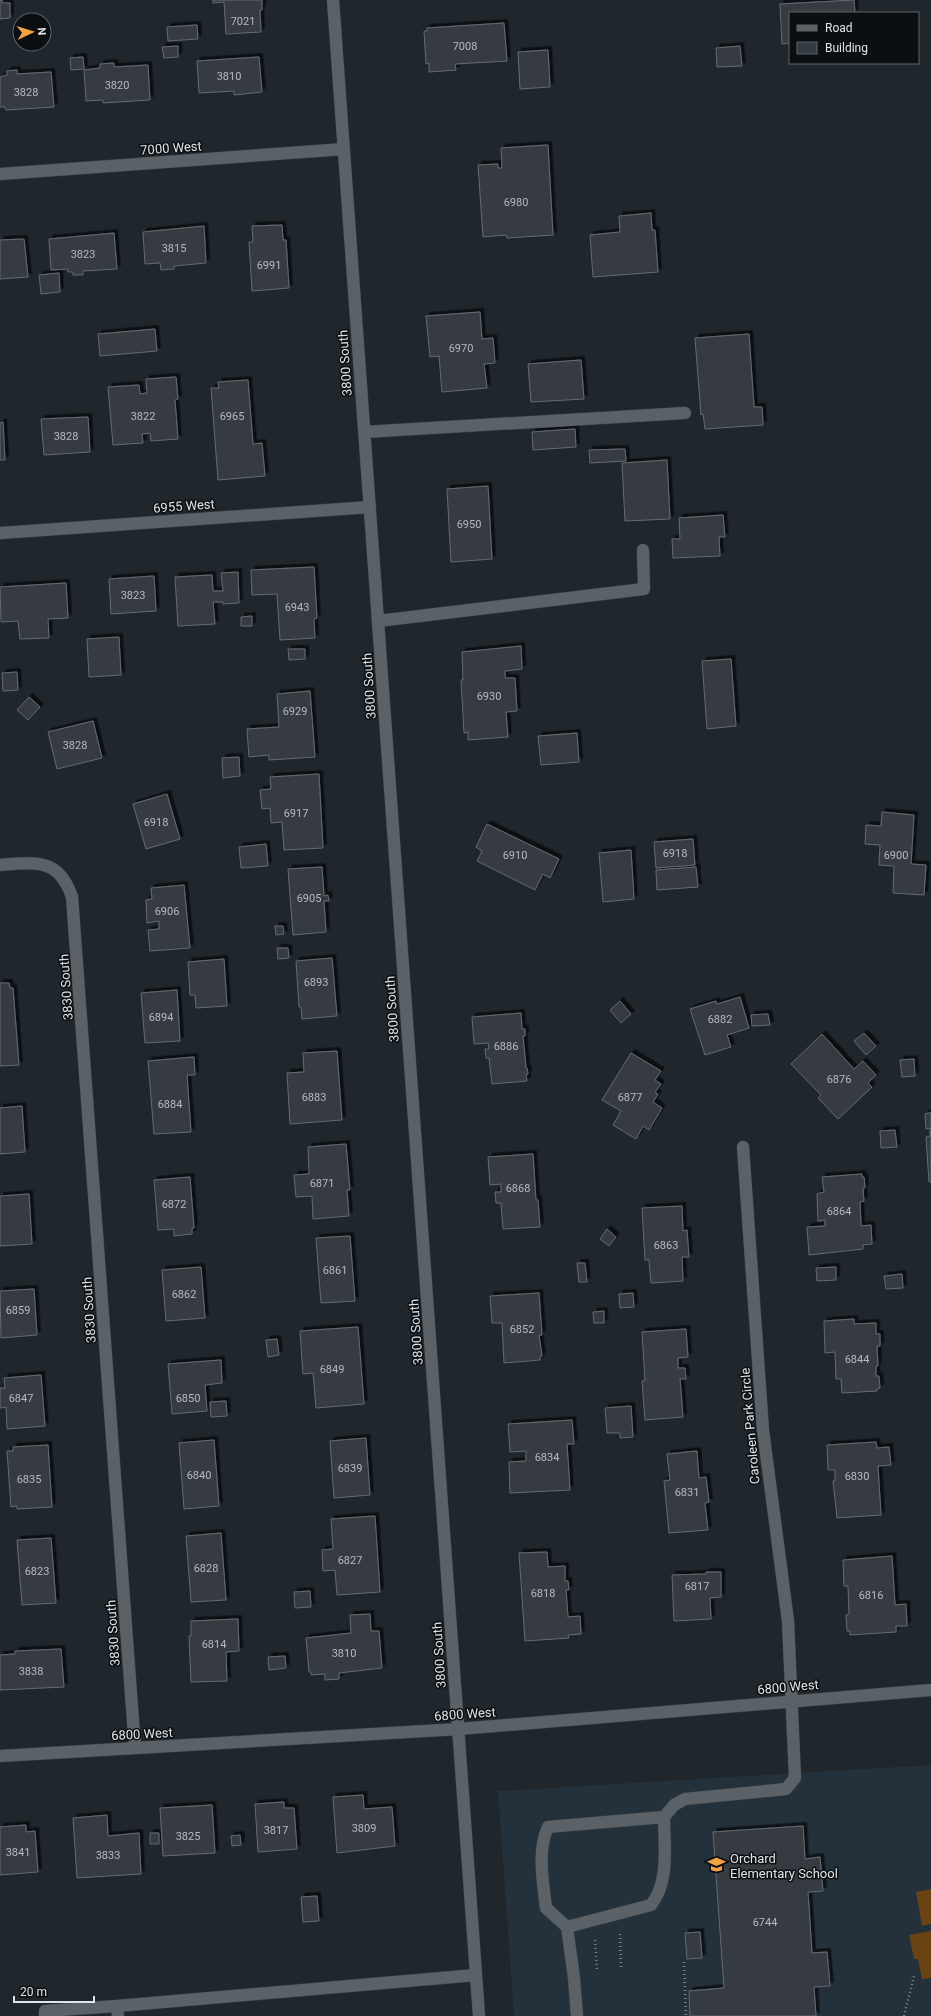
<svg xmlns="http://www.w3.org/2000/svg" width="931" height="2016" viewBox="0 0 931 2016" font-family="Roboto,sans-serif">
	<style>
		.built { fill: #24303a }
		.green { fill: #6a4313 }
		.building { fill: #343b41; stroke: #646b72; filter: url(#shadow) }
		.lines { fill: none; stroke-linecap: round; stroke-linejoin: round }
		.minor-casing { stroke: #3d4347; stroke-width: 13 }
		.path { stroke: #7f8589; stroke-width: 2.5; stroke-dasharray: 1 3; stroke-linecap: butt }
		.minor { stroke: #5a6268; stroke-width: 12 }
		.labels { text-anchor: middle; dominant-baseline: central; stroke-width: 3; stroke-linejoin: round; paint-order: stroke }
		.number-label { font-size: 11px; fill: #b4babe }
		.street-label { font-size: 13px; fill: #dfe4e7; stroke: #0c0f12 }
		.poi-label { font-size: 13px; fill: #dfe4e7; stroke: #0c0f12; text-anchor: start }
	</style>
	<defs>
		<filter id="shadow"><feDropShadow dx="3.5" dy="-3.5" stdDeviation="0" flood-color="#0009"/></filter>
	</defs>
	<rect width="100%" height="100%" fill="#20272c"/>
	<path class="built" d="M 931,1765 L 931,2016 L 514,2016 L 498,1791 Z"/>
	<path class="green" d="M 931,1889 L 931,1924 L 922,1926 L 916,1892 Z
		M 931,1931 L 931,1978 L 922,1979 L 918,1959 L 914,1959 L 909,1935 Z"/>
	<path class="building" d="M 0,0 L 2,0 L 2,3 L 10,3 L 10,18 L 0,19 Z
		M 213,0 L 262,0 L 262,10 L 260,10 L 261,32 L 226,34 L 224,2 L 213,3 Z
		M 854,0 L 855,13 L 790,13 L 790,43 L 782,44 L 780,4 Z
		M 504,23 L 507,61 L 455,64 L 456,70 L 429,72 L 429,63 L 426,64 L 424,31 L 427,31 L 427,28 Z
		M 197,25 L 198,39 L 168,41 L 167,27 Z
		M 178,46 L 178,57 L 164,58 L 162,47 Z
		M 740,46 L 742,66 L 717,67 L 716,48 Z
		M 548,50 L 550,87 L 520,89 L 518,52 Z
		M 83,57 L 84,69 L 71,70 L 70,58 Z
		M 259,57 L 262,92 L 234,95 L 234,91 L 199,93 L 197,61 Z
		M 114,63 L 114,67 L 148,65 L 150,100 L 103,103 L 103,100 L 86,101 L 84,70 L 100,68 L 100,64 Z
		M 17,70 L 17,74 L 51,72 L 54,107 L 6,110 L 5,107 L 0,107 L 0,77 L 7,75 L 7,71 Z
		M 548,145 L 553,235 L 507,238 L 506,235 L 483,237 L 478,165 L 498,164 L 498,168 L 502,168 L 501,148 Z
		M 651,213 L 652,230 L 655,230 L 658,272 L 593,277 L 590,235 L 620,232 L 619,216 Z
		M 282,225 L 283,240 L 286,240 L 289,288 L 252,291 L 249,242 L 253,242 L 252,226 Z
		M 204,226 L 206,263 L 174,266 L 174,269 L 161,270 L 160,263 L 145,264 L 143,232 Z
		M 114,233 L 117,269 L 83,271 L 83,275 L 73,275 L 73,272 L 68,272 L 68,269 L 51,270 L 49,239 Z
		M 24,239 L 28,277 L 0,279 L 0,240 Z
		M 59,273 L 60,292 L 41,294 L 39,275 Z
		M 480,312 L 482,339 L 493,338 L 495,363 L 484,364 L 487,388 L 442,392 L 439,356 L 430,357 L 426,316 Z
		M 155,329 L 157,351 L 100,356 L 98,334 Z
		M 749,334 L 754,407 L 762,407 L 763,425 L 705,429 L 703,414 L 701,415 L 695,338 Z
		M 581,360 L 584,399 L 531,402 L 528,364 Z
		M 176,377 L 178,399 L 175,400 L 178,439 L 151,441 L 150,433 L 142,434 L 143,443 L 113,445 L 108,387 L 139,385 L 140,394 L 147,393 L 146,379 Z
		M 248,380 L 253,444 L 262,443 L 265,476 L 218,480 L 211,388 L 219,388 L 218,382 Z
		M 88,417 L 90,452 L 44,455 L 41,419 Z
		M 3,422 L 5,460 L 0,460 L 0,423 Z
		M 575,429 L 576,447 L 533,450 L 532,432 Z
		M 625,449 L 626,461 L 590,463 L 589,450 Z
		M 667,460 L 670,519 L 625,521 L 622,463 Z
		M 488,486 L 492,559 L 451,562 L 447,489 Z
		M 723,515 L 725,537 L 719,537 L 720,556 L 673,558 L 672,539 L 680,539 L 679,518 Z
		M 314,567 L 317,618 L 314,619 L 315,638 L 280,640 L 277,594 L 252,595 L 251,570 Z
		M 238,572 L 239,603 L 223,604 L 223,602 L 213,602 L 215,624 L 178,626 L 175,577 L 212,575 L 213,591 L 223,591 L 221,573 Z
		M 154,576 L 156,611 L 111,614 L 109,579 Z
		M 66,583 L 68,618 L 48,619 L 49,638 L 20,639 L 18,621 L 1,622 L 0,587 Z
		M 252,616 L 252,626 L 241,626 L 241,617 Z
		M 119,637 L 121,675 L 89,677 L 87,639 Z
		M 521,646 L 522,669 L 505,671 L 505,678 L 515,678 L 517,711 L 506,712 L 508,737 L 468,740 L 468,732 L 464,733 L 461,680 L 463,680 L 462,652 Z
		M 288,649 L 305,649 L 305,659 L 289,660 Z
		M 731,659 L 736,726 L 707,729 L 702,661 Z
		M 17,672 L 18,690 L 3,691 L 2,673 Z
		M 310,691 L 315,757 L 269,760 L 269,755 L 249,757 L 247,729 L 279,727 L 277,694 Z
		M 29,697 L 40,707 L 28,720 L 17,710 Z
		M 93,721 L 102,758 L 57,769 L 48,732 Z
		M 577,733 L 579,762 L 541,765 L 538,736 Z
		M 239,757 L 240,776 L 223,778 L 222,758 Z
		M 319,774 L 323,848 L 284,850 L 282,822 L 271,823 L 270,808 L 262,809 L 260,790 L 271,789 L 270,777 Z
		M 167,794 L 180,839 L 146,849 L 133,804 Z
		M 882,812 L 914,815 L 911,864 L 926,865 L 924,895 L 893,893 L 894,866 L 879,865 L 880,845 L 865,844 L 866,825 L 881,826 Z
		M 487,824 L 559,859 L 550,878 L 543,874 L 535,890 L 477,861 L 482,851 L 476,847 Z
		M 693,839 L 695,865 L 656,868 L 654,842 Z
		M 266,844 L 268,866 L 241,868 L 239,847 Z
		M 631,850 L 634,899 L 603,902 L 599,853 Z
		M 322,867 L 324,896 L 328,895 L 329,901 L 324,901 L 326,932 L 293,935 L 288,869 Z
		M 696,867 L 698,887 L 657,890 L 656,870 Z
		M 184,885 L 190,948 L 150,951 L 148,930 L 159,929 L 159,921 L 147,923 L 146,900 L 152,899 L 151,888 Z
		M 275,926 L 283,926 L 284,934 L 276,935 Z
		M 277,948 L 288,948 L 289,958 L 278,959 Z
		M 332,958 L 337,1016 L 302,1019 L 301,1007 L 299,1007 L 296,961 Z
		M 224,959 L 227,1006 L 196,1008 L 195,995 L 190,995 L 188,962 Z
		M 0,983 L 9,983 L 10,988 L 13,988 L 19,1065 L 0,1066 Z
		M 177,990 L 180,1041 L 145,1043 L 141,993 Z
		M 740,997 L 749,1028 L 727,1035 L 731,1047 L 705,1055 L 690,1009 L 716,1001 L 717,1004 Z
		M 620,1001 L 631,1014 L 621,1023 L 610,1010 Z
		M 521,1013 L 522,1029 L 525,1029 L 525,1036 L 523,1036 L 526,1068 L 527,1068 L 528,1074 L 526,1075 L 527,1081 L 492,1084 L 489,1058 L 486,1058 L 485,1049 L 489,1049 L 488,1043 L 474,1044 L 472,1017 Z
		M 768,1014 L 770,1025 L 752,1026 L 751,1015 Z
		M 864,1033 L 876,1046 L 866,1055 L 854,1041 Z
		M 822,1034 L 854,1069 L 863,1061 L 876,1075 L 868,1083 L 872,1087 L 838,1119 L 818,1098 L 821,1095 L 791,1064 Z
		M 337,1051 L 342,1120 L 290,1124 L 287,1073 L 304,1072 L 303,1053 Z
		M 631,1053 L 661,1071 L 655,1080 L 661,1084 L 655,1092 L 658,1094 L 653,1102 L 662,1108 L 649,1130 L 643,1126 L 636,1139 L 613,1125 L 621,1111 L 602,1100 Z
		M 194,1057 L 195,1075 L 187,1075 L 191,1132 L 154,1134 L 148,1061 Z
		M 914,1059 L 915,1076 L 902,1077 L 900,1060 Z
		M 22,1106 L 25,1152 L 0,1154 L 0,1108 Z
		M 928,1113 L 931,1113 L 931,1182 L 929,1182 L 926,1137 L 930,1136 L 930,1128 L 926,1129 L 925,1114 Z
		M 895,1130 L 897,1147 L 881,1148 L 880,1131 Z
		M 346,1144 L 350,1190 L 347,1190 L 349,1216 L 313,1219 L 312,1196 L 296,1197 L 294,1175 L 309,1174 L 308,1147 Z
		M 533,1154 L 536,1200 L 538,1200 L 540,1227 L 503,1229 L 501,1203 L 496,1203 L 495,1192 L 501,1192 L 501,1184 L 490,1185 L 488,1157 Z
		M 862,1174 L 862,1177 L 864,1177 L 865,1188 L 863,1188 L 864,1201 L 860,1202 L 861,1226 L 871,1225 L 872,1244 L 863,1245 L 863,1249 L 809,1255 L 807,1227 L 825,1226 L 825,1220 L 818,1221 L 817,1194 L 824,1192 L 822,1177 Z
		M 190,1177 L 194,1228 L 192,1228 L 192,1234 L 174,1236 L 174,1229 L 158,1230 L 154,1180 Z
		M 29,1194 L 32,1244 L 0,1246 L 0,1196 Z
		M 682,1206 L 683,1231 L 687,1230 L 689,1257 L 682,1257 L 683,1281 L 651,1283 L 649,1260 L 645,1260 L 642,1208 Z
		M 607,1229 L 616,1237 L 609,1246 L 600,1239 Z
		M 350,1236 L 355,1301 L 321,1303 L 316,1238 Z
		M 577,1263 L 585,1263 L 587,1282 L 579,1282 Z
		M 201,1267 L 205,1318 L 166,1321 L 162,1270 Z
		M 836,1267 L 836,1280 L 817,1281 L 816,1268 Z
		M 902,1274 L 903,1288 L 886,1289 L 884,1276 Z
		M 34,1289 L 37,1335 L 1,1338 L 0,1291 Z
		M 539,1293 L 542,1335 L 539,1335 L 542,1356 L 540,1356 L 540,1360 L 504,1363 L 502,1323 L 492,1323 L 490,1296 Z
		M 633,1293 L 634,1307 L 620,1308 L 619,1294 Z
		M 604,1311 L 604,1323 L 594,1323 L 593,1312 Z
		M 854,1319 L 854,1324 L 876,1323 L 876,1334 L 880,1334 L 880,1346 L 877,1346 L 878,1366 L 876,1366 L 876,1376 L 879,1376 L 880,1388 L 877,1389 L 877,1391 L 842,1393 L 841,1379 L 836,1379 L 835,1352 L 825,1353 L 824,1321 Z
		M 358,1327 L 364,1404 L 316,1408 L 313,1373 L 303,1374 L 300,1331 Z
		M 686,1329 L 688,1357 L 678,1358 L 678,1368 L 685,1368 L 686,1379 L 680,1379 L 683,1417 L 645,1420 L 642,1381 L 645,1381 L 642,1332 Z
		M 277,1339 L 279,1355 L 268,1357 L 266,1340 Z
		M 221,1360 L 222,1383 L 205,1385 L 207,1411 L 172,1414 L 168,1364 Z
		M 41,1375 L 45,1426 L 7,1429 L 6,1407 L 0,1408 L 0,1388 L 5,1388 L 4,1378 Z
		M 226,1401 L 227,1416 L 211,1417 L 210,1402 Z
		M 631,1406 L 633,1437 L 620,1438 L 620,1433 L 607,1433 L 605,1408 Z
		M 572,1420 L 574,1444 L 567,1444 L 570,1490 L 510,1493 L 509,1462 L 526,1461 L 526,1451 L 510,1452 L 508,1424 Z
		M 366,1438 L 370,1495 L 334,1498 L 330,1441 Z
		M 214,1440 L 219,1506 L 184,1509 L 179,1443 Z
		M 876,1442 L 877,1448 L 889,1447 L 891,1465 L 878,1466 L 881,1515 L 837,1518 L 833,1481 L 835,1481 L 835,1470 L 828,1470 L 827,1445 Z
		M 48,1445 L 52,1507 L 17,1509 L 17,1506 L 11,1507 L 7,1451 L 13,1451 L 13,1447 Z
		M 697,1451 L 699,1478 L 706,1477 L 709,1502 L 705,1503 L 708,1530 L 669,1533 L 664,1481 L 670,1480 L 667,1454 Z
		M 375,1516 L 380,1592 L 337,1595 L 335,1570 L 323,1571 L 322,1550 L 333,1549 L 331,1519 Z
		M 221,1533 L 226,1600 L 191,1602 L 186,1536 Z
		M 51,1538 L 56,1603 L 22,1605 L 17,1540 Z
		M 547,1552 L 548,1567 L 565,1566 L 565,1581 L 568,1581 L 569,1590 L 566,1590 L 568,1617 L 580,1616 L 581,1634 L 568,1635 L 569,1638 L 525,1641 L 519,1553 Z
		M 892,1556 L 895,1605 L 906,1604 L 907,1626 L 896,1626 L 896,1632 L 850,1635 L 850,1631 L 847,1631 L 846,1615 L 849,1614 L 848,1586 L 844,1586 L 843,1560 Z
		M 706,1572 L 721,1572 L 721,1597 L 710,1598 L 711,1619 L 674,1621 L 672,1575 L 706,1574 Z
		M 310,1591 L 311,1607 L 295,1608 L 294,1592 Z
		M 370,1614 L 371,1631 L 379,1631 L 382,1668 L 339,1673 L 339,1679 L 325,1680 L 325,1674 L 311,1675 L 311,1672 L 309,1672 L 306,1638 L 351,1633 L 350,1615 Z
		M 238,1619 L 239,1651 L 226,1652 L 227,1681 L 191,1682 L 189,1636 L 191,1636 L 191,1621 Z
		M 61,1649 L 64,1687 L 0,1690 L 0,1655 L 15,1654 L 15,1651 Z
		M 285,1656 L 286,1668 L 269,1670 L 268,1657 Z
		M 363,1795 L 364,1809 L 392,1807 L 395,1846 L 337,1853 L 333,1797 Z
		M 284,1802 L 284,1808 L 294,1808 L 297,1849 L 258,1852 L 255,1804 Z
		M 212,1805 L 215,1853 L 163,1856 L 160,1808 Z
		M 107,1815 L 108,1836 L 139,1833 L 141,1874 L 77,1878 L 73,1818 Z
		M 26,1825 L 26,1832 L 35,1831 L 38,1872 L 0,1875 L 0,1827 Z
		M 803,1826 L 805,1859 L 820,1857 L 823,1891 L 808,1892 L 812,1953 L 827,1952 L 830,1986 L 814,1987 L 816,2016 L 690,2016 L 689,1991 L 724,1988 L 713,1832 Z
		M 150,1833 L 159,1833 L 159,1844 L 150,1844 Z
		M 240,1835 L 241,1845 L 232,1846 L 231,1836 Z
		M 317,1896 L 319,1921 L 303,1922 L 301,1897 Z
		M 700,1932 L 702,1958 L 687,1959 L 685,1933 Z"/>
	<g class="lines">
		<defs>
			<path id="minor" d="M 333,0 L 479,2016
				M 0,174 L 344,149
				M 364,432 L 685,413
				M 0,533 L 370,507
				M 378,621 L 644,589 L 643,550
				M 0,865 C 36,862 59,858 72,897 L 135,1748
				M 0,1756 L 459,1729 L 931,1690
				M 567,1927 L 651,1905 C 670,1881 664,1845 664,1817
				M 45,2016 L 45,2011 L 117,2006
				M 118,2016 L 117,2006 L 476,1975
				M 577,2016 L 574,1978 L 567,1927 L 546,1908 C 543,1883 537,1850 548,1827 L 664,1817 L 674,1805 L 685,1799 L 786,1789 L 795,1778 L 788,1621 L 763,1430 L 743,1147"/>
		</defs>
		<use href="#minor" class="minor-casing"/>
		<path class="path" d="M 620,1934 L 621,1967
			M 595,1940 L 597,1969
			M 684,1962 L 686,2016
			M 904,2016 L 914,1976"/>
		<use href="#minor" class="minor"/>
	</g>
	<defs>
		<symbol id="school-bare" viewBox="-9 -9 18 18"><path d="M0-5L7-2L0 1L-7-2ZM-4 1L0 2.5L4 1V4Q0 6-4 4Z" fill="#f4a344" stroke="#0c0f12" stroke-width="2.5" paint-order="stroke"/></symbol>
	</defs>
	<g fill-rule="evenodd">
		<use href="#school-bare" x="704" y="1852" width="25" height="25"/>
	</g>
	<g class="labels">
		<g class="number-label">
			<text x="243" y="21">7021</text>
			<text x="465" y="46">7008</text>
			<text x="229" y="76">3810</text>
			<text x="117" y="85">3820</text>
			<text x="26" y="92">3828</text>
			<text x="516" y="202">6980</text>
			<text x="174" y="248">3815</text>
			<text x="83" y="254">3823</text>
			<text x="269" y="265">6991</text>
			<text x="461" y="348">6970</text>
			<text x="143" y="416">3822</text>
			<text x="232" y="416">6965</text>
			<text x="66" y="436">3828</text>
			<text x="469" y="524">6950</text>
			<text x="133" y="595">3823</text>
			<text x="297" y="607">6943</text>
			<text x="489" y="696">6930</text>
			<text x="295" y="711">6929</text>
			<text x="75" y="745">3828</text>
			<text x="296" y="813">6917</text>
			<text x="156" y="822">6918</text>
			<text x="675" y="853">6918</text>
			<text x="515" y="855">6910</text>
			<text x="896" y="855">6900</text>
			<text x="309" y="898">6905</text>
			<text x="167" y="911">6906</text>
			<text x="316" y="982">6893</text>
			<text x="161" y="1017">6894</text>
			<text x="720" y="1019">6882</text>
			<text x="506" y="1046">6886</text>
			<text x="839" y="1079">6876</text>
			<text x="314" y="1097">6883</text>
			<text x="630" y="1097">6877</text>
			<text x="170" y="1104">6884</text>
			<text x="322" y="1183">6871</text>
			<text x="518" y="1188">6868</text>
			<text x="174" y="1204">6872</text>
			<text x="839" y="1211">6864</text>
			<text x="666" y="1245">6863</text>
			<text x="335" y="1270">6861</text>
			<text x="184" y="1294">6862</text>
			<text x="18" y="1310">6859</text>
			<text x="522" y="1329">6852</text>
			<text x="857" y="1359">6844</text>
			<text x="332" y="1369">6849</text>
			<text x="21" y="1398">6847</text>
			<text x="188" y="1398">6850</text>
			<text x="547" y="1457">6834</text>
			<text x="350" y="1468">6839</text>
			<text x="199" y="1475">6840</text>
			<text x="857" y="1476">6830</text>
			<text x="29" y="1479">6835</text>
			<text x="687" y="1492">6831</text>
			<text x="350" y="1560">6827</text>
			<text x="206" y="1568">6828</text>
			<text x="37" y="1571">6823</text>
			<text x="697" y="1586">6817</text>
			<text x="543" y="1593">6818</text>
			<text x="871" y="1595">6816</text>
			<text x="214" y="1644">6814</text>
			<text x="344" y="1653">3810</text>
			<text x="31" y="1671">3838</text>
			<text x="364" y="1828">3809</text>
			<text x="276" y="1830">3817</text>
			<text x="188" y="1836">3825</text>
			<text x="18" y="1852">3841</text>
			<text x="108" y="1855">3833</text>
			<text x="765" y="1922">6744</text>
		</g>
		<g class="street-label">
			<text transform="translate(171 148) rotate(-4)">7000 West</text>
			<text transform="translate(345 363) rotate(-94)">3800 South</text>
			<text transform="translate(184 506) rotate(-4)">6955 West</text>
			<text transform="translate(369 686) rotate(-94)">3800 South</text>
			<text transform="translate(66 987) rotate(-94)">3830 South</text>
			<text transform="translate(392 1009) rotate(-94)">3800 South</text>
			<text transform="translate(89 1310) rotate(-94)">3830 South</text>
			<text transform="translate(416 1332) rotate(-94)">3800 South</text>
			<text transform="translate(750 1426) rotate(-95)">Caroleen Park Circle</text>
			<text transform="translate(113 1633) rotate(-94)">3830 South</text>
			<text transform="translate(439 1655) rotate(-94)">3800 South</text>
			<text transform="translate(788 1687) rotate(-5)">6800 West</text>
			<text transform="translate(465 1714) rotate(-4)">6800 West</text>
			<text transform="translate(142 1734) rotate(-3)">6800 West</text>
		</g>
		<g class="poi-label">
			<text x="730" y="1858">Orchard<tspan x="730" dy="15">Elementary School</tspan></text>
		</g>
	</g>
	<rect x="789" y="12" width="130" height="52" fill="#0c0f12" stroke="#606467"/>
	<rect x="797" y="25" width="20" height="6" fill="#5a6268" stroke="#606467"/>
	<text x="825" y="32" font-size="12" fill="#dfe4e7">Road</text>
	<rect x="797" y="42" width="20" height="12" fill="#343b41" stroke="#606467"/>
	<text x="825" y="52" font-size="12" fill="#dfe4e7">Building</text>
	<g transform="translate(32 32) rotate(86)"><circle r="19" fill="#0c0f12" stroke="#606467"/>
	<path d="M0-3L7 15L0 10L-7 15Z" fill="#f4a344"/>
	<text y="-6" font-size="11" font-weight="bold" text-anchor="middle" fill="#dfe4e7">N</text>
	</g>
	<path d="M14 1996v6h80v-6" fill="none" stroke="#dfe4e7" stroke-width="2"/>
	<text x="20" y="1996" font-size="12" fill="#dfe4e7" stroke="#0c0f12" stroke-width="3" paint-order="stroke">20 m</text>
</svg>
